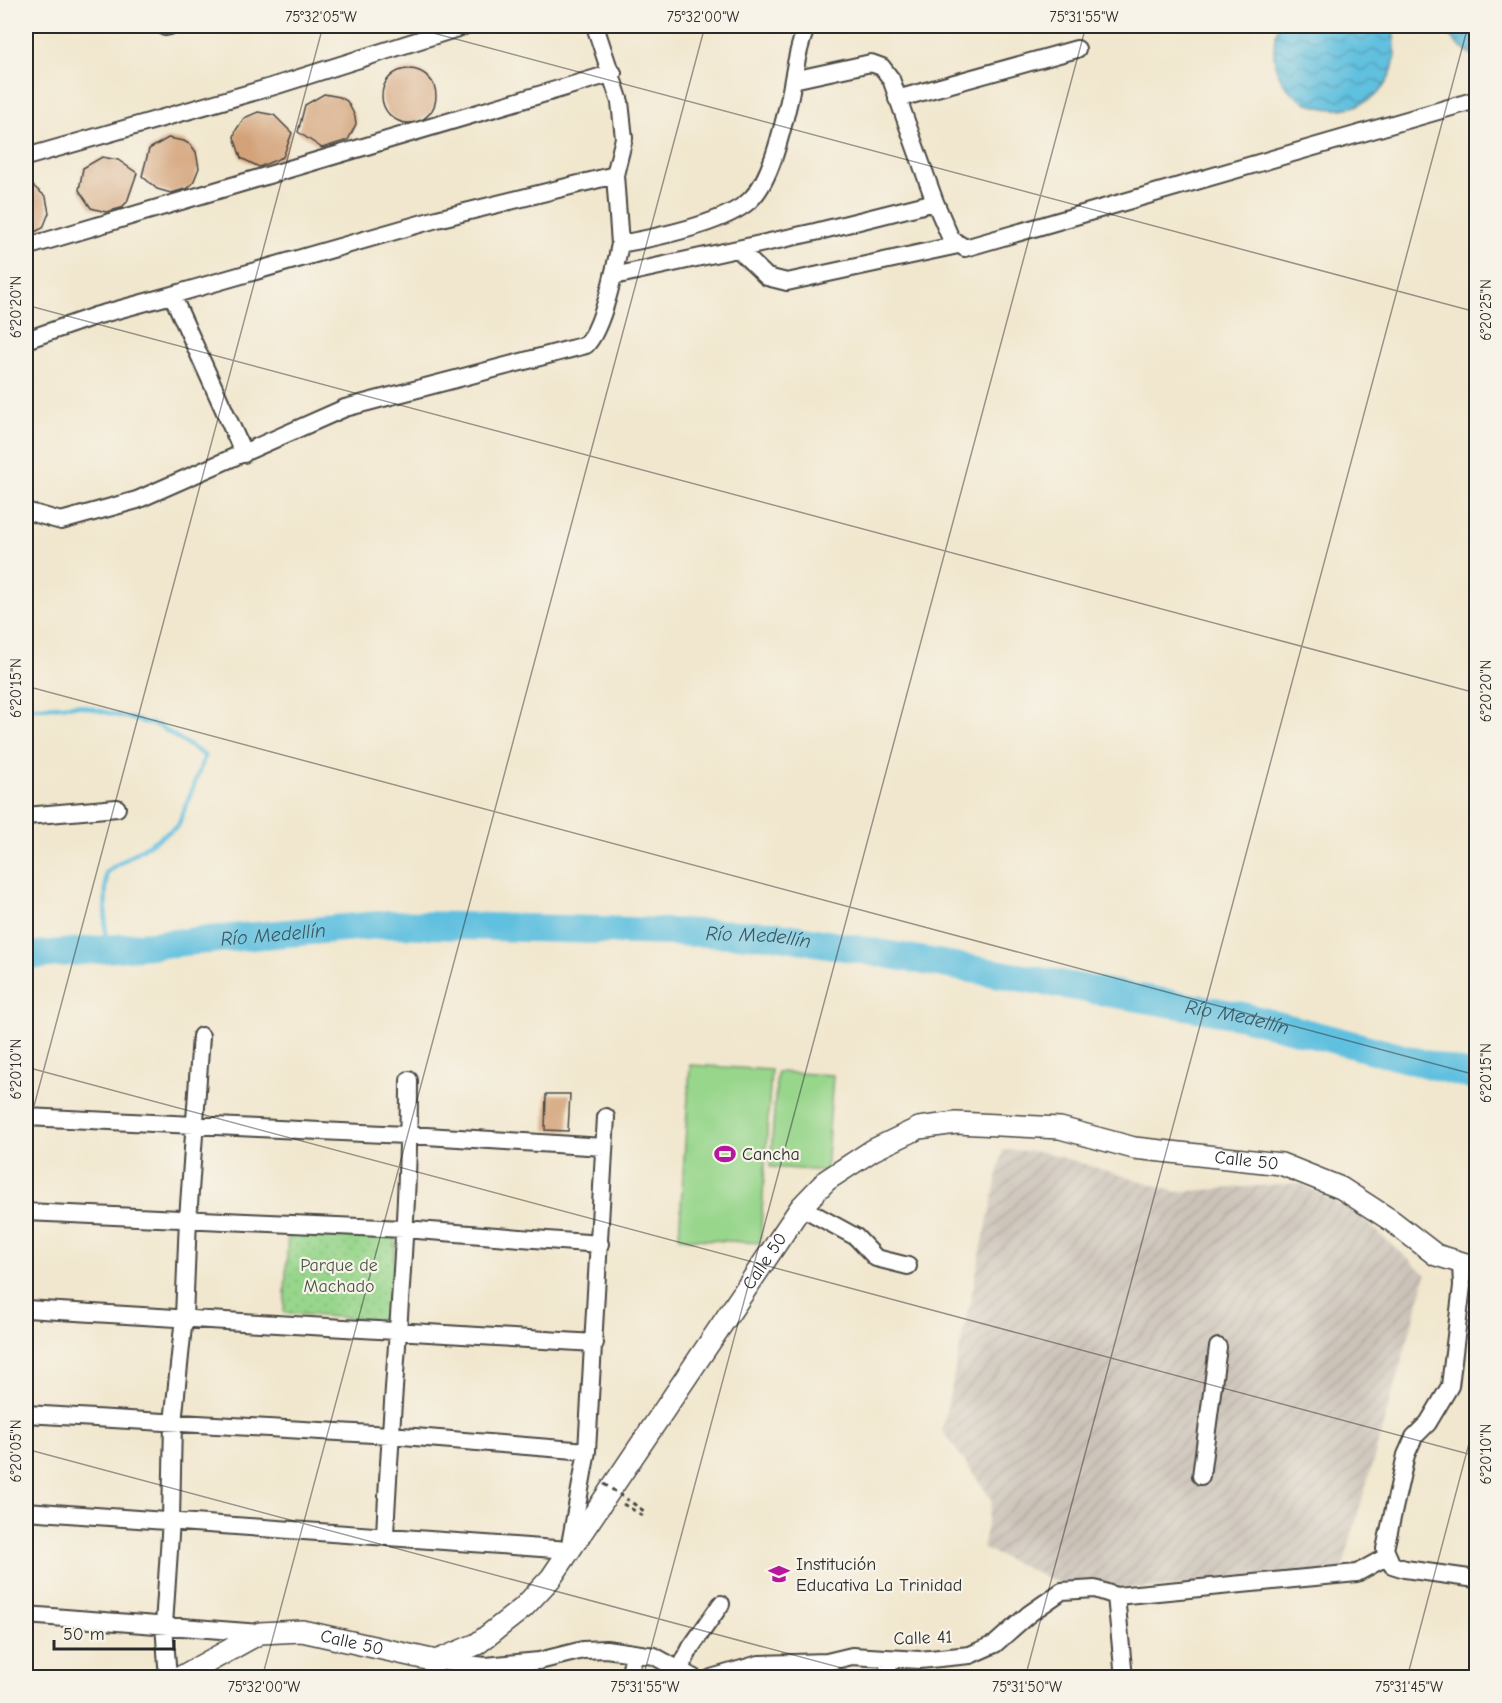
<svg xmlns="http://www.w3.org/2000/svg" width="1502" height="1703" viewBox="0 0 1502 1703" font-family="'Comic Neue',sans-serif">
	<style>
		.industrial { fill: url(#industrial-furrows) }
		.grass { fill: #98d68c; stroke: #62805c; stroke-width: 1.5 }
		.park { fill: url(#park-dots); stroke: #62805c; stroke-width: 1.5 }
		.water { fill: url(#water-waves); stroke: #467685; stroke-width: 1.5 }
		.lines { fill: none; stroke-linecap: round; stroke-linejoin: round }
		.stream { stroke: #60c0df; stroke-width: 4.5 }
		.river { stroke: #60c0df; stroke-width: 28 }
		.building { fill: #d3a278 }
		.minor-casing { stroke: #494743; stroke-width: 20 }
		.major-casing { stroke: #494743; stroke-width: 24 }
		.path { stroke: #494743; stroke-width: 3; stroke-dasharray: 4.5 4.5; stroke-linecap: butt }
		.minor { stroke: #fff; stroke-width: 16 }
		.major { stroke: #fff; stroke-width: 21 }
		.path-bridge { stroke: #494743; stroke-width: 3; stroke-dasharray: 4.5 4.5; stroke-linecap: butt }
		.ticks { fill: none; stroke: #2b2b2b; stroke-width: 1.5; stroke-opacity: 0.45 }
		.labels { text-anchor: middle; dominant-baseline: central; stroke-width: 4.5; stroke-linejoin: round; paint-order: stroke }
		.poi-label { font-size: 18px; fill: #2b2b2b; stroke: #f7f3e8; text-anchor: start }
		.street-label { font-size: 18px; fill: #2b2b2b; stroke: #f7f3e8 }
		.park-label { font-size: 18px; fill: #465643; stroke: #f7f3e8 }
		.water-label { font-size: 20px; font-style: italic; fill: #3b5861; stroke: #f7f3e8 }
		.neatline { fill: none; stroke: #2b2b2b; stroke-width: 2 }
		.ticks-label { font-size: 15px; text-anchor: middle; fill: #2b2b2b }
	</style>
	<defs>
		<pattern id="industrial-furrows" width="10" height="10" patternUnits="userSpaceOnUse" patternTransform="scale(1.5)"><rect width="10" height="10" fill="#cbc2b8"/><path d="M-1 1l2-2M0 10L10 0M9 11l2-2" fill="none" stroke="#aea79e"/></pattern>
		<pattern id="park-dots" width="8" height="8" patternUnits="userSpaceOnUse" patternTransform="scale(1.5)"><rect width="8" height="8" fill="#98d68c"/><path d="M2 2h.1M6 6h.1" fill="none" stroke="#83b879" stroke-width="1.8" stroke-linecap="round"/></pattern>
		<pattern id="water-waves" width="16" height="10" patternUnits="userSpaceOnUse" patternTransform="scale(1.5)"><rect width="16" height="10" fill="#60c0df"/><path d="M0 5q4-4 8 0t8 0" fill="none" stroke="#4f9cb5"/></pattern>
	</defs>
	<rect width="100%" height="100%" fill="#f7f3e8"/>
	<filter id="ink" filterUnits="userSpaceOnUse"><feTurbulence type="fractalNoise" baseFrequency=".0167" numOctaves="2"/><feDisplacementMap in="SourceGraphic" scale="12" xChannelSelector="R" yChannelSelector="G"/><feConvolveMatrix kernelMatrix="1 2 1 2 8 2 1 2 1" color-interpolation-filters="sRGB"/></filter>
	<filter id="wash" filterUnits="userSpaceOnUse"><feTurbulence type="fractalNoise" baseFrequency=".008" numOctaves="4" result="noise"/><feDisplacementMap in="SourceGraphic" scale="24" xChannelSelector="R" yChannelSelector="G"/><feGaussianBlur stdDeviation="1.35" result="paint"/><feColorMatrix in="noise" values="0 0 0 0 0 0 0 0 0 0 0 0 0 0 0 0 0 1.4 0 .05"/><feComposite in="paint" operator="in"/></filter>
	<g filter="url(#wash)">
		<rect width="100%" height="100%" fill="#f1e7ce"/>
		<path class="industrial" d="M 1003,1150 L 1044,1152 L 1177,1192 L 1300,1183 L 1360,1216 L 1426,1275 L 1339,1580 L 1142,1588 L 1063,1585 L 982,1548 L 992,1500 L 942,1430 Z"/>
		<path class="grass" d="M 690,1065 L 771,1070 L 760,1243 L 679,1238 Z
			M 777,1072 L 833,1075 L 826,1171 L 770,1167 Z"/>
		<path class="park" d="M 288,1232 L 396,1237 L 389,1321 L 284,1313 Z"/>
		<path class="water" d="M 1278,26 L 1392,26 C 1419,141 1247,132 1278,26 Z
			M 1444,26 L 1476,26 L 1476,56 C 1462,52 1451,38 1444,26 Z"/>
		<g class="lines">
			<path class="stream" d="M 26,708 L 78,705 L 159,726 L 205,756 L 178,826 L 106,872 L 105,948"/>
			<path class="river" id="s1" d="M 26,956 L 390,924 L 775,935 L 1243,1016 L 1476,1077"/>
		</g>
		<g id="blocks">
			<path class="building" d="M382 96a27 27 0 1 1 54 0a27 27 0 1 1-54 0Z
				M 324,94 L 340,97 L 347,101 L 355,116 L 356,124 L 348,140 L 322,148 L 298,132 L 305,105 Z
				M 258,112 L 274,115 L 292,133 L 283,157 L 259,167 L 241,158 L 234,137 L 236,130 L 244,118 Z
				M 168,138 L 184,141 L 191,145 L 196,152 L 199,168 L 193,183 L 188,188 L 171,193 L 157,189 L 142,176 L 149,149 Z
				M 102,157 L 118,160 L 137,173 L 127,202 L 121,208 L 106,212 L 91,208 L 79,190 L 83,168 Z
				M 26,180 L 46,197 L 49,213 L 43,228 L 26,236 Z
				M 546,1094 L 570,1094 L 568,1131 L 545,1130 Z"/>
		</g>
	</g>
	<g filter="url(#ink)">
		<use href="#blocks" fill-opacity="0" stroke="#494743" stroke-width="1.5"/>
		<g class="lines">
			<defs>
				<path id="minor" d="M 595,26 L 620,102 L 624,138 L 615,175 L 620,244 C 653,238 729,223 752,198 C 772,177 782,129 789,101 C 794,76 797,49 807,26
					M 165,27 L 170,26
					M 793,80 L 871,63 L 882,67 L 891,79 L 935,202
					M 897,99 L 1077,49
					M 26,157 L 271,87 L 464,26
					M 26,247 L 613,73
					M 738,249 L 767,277 L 787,282 L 958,245
					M 614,276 L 815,232 L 935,202 L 951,239 L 965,248 L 1476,100
					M 172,295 L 437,219 L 615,175
					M 26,340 L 95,316 L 172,295 L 244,454
					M 26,511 L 61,521 L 137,500 L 345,408 L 586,345 C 603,328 615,269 620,244
					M 26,816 L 117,808
					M 26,1117 L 426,1136 L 604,1147
					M 801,1207 L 856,1237 L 876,1258 L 908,1266
					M 26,1212 L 404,1229 L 600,1244
					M 1461,1264 L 1462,1286 L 1450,1386 L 1428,1423 L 1414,1437 L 1406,1455 L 1385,1549 L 1392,1565 L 1405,1569 L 1476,1579
					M 26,1309 L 595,1343
					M 26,1414 L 390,1435 L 587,1451
					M 1201,1476 L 1218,1347
					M 26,1511 L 569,1550 L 587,1451 L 606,1117
					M 385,1535 C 392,1383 409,1232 409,1080
					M 1116,1596 L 1357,1573 L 1386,1557
					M 1116,1596 L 1124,1678
					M 26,1615 L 260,1633
					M 887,1659 L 890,1678
					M 436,1661 L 486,1666 L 539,1661 L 583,1650 L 606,1649 L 654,1656 L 694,1678
					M 679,1671 L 691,1647 L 721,1604
					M 168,1678 L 164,1625 L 171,1520 L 173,1423 L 184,1317 L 188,1219 L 201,1036
					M 629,1678 L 634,1654
					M 711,1678 L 759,1664 L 827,1662 L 852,1656 L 920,1660 L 970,1655 L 995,1644 L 1029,1614 L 1062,1591 L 1095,1589 L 1116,1596"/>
				<g id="major">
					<path id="s2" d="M 179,1678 L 260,1633 L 302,1631 L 436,1661 L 477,1644 L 523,1608 L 551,1578 L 801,1207 L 827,1180 L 873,1150 L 919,1128 L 956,1123 L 1060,1128 L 1134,1148 L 1281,1164 L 1341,1188 L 1392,1221 L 1436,1255 L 1476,1267"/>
				</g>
			</defs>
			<use href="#minor" class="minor-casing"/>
			<use href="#major" class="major-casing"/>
			<path class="path" d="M 623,1504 L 642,1515 L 644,1511 L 628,1500"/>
			<use href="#minor" class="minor"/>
			<use href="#major" class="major"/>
			<path class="path-bridge" d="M 604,1484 L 628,1500"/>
		</g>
	</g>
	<path class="ticks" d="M 407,26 L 1476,312M 26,305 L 1476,693M 26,686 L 1476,1075M 26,1067 L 1476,1456M 26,1136 L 323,26M 26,1449 L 879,1678M 262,1678 L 705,26M 643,1678 L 1086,26M 1025,1678 L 1468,26M 1407,1678 L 1476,1417"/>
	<defs>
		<symbol id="stadium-bare" viewBox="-9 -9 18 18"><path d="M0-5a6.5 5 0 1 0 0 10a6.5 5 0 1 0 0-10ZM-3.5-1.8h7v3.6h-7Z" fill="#b5179e" stroke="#f7f3e8" stroke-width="2.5" paint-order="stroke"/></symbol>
		<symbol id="school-bare" viewBox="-9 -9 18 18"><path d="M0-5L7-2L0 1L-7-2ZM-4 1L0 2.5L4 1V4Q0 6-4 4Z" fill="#b5179e" stroke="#f7f3e8" stroke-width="2.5" paint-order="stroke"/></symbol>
	</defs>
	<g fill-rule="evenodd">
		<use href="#stadium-bare" x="710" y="1139" width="30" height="30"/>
		<use href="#school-bare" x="764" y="1559" width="30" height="30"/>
	</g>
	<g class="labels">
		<g class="poi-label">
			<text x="742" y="1154">Cancha</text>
			<text x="796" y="1564">Institución<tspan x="796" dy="21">Educativa La Trinidad</tspan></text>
		</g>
		<g class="street-label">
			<text stroke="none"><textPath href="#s2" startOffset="1338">Calle 50</textPath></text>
			<text stroke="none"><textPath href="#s2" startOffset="798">Calle 50</textPath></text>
			<text transform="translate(923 1638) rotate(-2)">Calle 41</text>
			<text stroke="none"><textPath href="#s2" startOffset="186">Calle 50</textPath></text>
		</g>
		<g class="park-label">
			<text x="339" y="1265">Parque de<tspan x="339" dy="21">Machado</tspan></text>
		</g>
		<g class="water-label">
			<text stroke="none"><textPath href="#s1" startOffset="248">Río Medellín</textPath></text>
			<text stroke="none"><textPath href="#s1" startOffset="734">Río Medellín</textPath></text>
			<text stroke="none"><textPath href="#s1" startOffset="1220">Río Medellín</textPath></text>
		</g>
	</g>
	<rect width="1502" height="1703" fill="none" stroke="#f7f3e8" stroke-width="66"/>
	<path d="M54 1640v9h120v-9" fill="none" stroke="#2b2b2b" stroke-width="3"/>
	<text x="63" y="1640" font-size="18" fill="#2b2b2b" stroke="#f7f3e8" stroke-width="4.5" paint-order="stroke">50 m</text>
	<rect x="33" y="33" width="1436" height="1637" class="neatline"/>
	<g class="ticks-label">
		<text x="321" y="22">75°32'05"W</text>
		<text x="703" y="22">75°32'00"W</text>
		<text x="1084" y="22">75°31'55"W</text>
		<text transform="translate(16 307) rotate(-90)" y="5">6°20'20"N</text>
		<text transform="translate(1486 310) rotate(-90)" y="5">6°20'25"N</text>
		<text transform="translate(16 688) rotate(-90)" y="5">6°20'15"N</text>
		<text transform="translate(1486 691) rotate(-90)" y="5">6°20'20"N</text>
		<text transform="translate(16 1069) rotate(-90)" y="5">6°20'10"N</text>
		<text transform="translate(1486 1073) rotate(-90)" y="5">6°20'15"N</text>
		<text transform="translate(16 1451) rotate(-90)" y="5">6°20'05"N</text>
		<text transform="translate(1486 1454) rotate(-90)" y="5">6°20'10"N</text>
		<text x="264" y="1692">75°32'00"W</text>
		<text x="645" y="1692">75°31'55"W</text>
		<text x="1027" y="1692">75°31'50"W</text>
		<text x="1409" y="1692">75°31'45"W</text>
	</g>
</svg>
